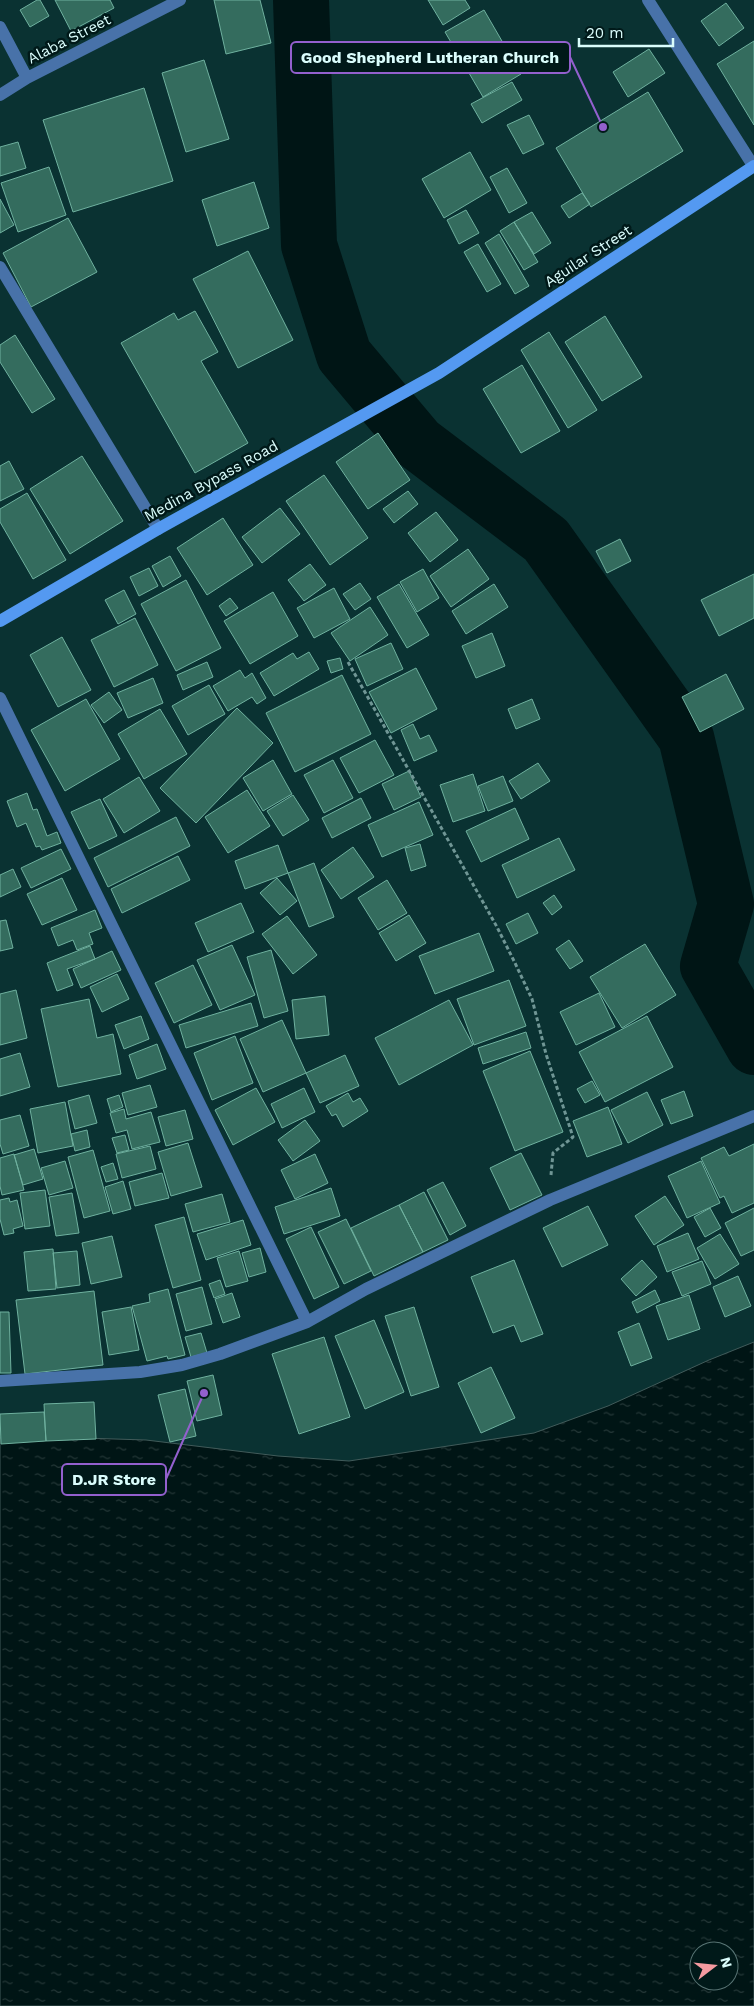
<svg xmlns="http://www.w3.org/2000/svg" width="754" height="2006" viewBox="0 0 754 2006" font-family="'Work Sans',sans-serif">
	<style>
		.water { fill: url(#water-ripples); stroke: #415b5a; fill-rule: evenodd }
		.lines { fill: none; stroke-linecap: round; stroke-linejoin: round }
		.river { stroke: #001515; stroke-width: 56 }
		.building { fill: #346c5e; stroke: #6fb19f }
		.path { stroke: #709695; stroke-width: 3; stroke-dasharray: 4 2.5; stroke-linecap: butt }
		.street { stroke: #4872a9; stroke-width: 12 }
		.secondary { stroke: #5499f1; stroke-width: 12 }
		.labels { text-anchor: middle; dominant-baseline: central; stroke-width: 5; stroke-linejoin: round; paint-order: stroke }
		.street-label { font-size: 15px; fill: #dafdfc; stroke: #001919 }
		.leader { fill: none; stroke: #9360ce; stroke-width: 2 }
		.callout-dot { fill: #9360ce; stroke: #001919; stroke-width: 2 }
		.callout { fill: #001919; stroke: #9360ce; stroke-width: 2 }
		.callout-label { font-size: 16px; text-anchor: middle; font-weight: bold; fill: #dafdfc }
	</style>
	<defs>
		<pattern id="water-ripples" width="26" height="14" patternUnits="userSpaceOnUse" patternTransform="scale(1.25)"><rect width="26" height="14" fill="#001515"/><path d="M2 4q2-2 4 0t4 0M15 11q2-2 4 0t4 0" fill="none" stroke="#253838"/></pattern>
	</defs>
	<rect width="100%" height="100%" fill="#0a3232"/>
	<path class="water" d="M 754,1342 L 754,2006 L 0,2006 L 0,1438 L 21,1436 L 146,1440 L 278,1456 L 349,1461 L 534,1433 L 608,1406 L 709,1360 ZM 699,1951 L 729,1951 L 729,1981 L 699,1981 Z"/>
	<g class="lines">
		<path class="river" d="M 301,0 L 309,245 L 344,355 L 418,443 L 546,540 L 686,737 L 726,904 L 708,966 L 754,1047"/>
	</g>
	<path class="building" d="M 37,0 L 40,0 L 49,16 L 30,27 L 20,10 Z
		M 55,0 L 110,0 L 114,8 L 71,31 Z
		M 214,0 L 260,0 L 271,43 L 226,54 Z
		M 428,0 L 465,0 L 470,8 L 443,25 Z
		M 726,3 L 744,28 L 719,46 L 701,21 Z
		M 484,10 L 521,74 L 483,97 L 445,32 Z
		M 754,41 L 754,125 L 717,64 Z
		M 649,49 L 665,73 L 628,97 L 613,72 Z
		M 204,60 L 229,139 L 186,152 L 162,73 Z
		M 512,82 L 522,100 L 482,123 L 471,104 Z
		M 144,88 L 173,181 L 73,212 L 43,120 Z
		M 648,92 L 683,151 L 591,207 L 556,148 Z
		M 529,115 L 544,144 L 523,154 L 507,125 Z
		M 18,142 L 26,168 L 0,176 L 0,147 Z
		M 470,152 L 491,190 L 444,218 L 422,179 Z
		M 49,167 L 66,215 L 18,232 L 1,183 Z
		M 507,168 L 527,203 L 509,213 L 490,177 Z
		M 254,182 L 269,228 L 217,246 L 202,200 Z
		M 582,193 L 590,204 L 569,218 L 561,206 Z
		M 0,199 L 14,225 L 0,233 Z
		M 466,210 L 479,233 L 459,244 L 447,220 Z
		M 532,212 L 551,243 L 534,254 L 514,222 Z
		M 68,218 L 97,272 L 31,307 L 3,253 Z
		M 514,222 L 538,262 L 524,270 L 500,231 Z
		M 499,234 L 529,286 L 515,294 L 485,243 Z
		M 478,244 L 501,284 L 487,292 L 464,252 Z
		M 248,251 L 293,340 L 238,368 L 193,279 Z
		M 195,311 L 218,352 L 201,361 L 248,443 L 195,473 L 121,343 L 174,313 L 178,320 Z
		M 605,316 L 642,377 L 602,401 L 565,342 Z
		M 549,332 L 597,410 L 568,428 L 521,350 Z
		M 15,335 L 55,399 L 32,413 L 0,362 L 0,345 Z
		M 522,365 L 560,431 L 521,453 L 483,389 Z
		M 378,433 L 410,480 L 368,509 L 336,462 Z
		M 82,456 L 123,521 L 70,554 L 30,489 Z
		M 9,461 L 24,489 L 0,501 L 0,466 Z
		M 324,475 L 368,538 L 330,565 L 286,501 Z
		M 408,491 L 418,504 L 394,523 L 383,509 Z
		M 27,493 L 66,560 L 33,579 L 0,522 L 0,509 Z
		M 280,508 L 300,534 L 262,563 L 242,537 Z
		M 436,512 L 458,540 L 430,562 L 408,533 Z
		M 223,518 L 253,565 L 207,595 L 177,548 Z
		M 620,539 L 631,561 L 607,573 L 596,551 Z
		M 468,549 L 489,579 L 451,607 L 430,576 Z
		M 170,556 L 181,576 L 163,587 L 152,566 Z
		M 310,564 L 326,585 L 304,601 L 288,580 Z
		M 149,568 L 158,586 L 139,596 L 130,577 Z
		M 423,569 L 439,598 L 417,612 L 400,582 Z
		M 754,574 L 754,618 L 719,636 L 701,600 Z
		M 186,580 L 221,648 L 176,671 L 141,604 Z
		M 360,583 L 371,599 L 355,610 L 343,594 Z
		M 399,584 L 429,635 L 407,648 L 377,597 Z
		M 494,584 L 508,607 L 466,634 L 452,611 Z
		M 334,588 L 350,619 L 314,638 L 297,608 Z
		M 124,590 L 136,614 L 118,624 L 105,600 Z
		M 273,592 L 298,636 L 250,664 L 224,621 Z
		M 230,598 L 238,608 L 226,616 L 219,606 Z
		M 370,607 L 388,635 L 350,661 L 331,633 Z
		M 135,618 L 158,665 L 114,687 L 91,640 Z
		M 492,633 L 505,666 L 476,678 L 462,646 Z
		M 62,637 L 91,690 L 58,707 L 30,655 Z
		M 391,643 L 403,669 L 367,686 L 355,659 Z
		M 309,652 L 319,669 L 274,696 L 260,673 L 293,653 L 297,659 Z
		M 340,658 L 343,669 L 331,673 L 327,661 Z
		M 207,662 L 213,677 L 183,690 L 177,675 Z
		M 416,668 L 437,709 L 391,733 L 369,692 Z
		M 240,670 L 245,678 L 252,673 L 266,698 L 257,704 L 252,697 L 228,711 L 213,686 Z
		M 726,674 L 744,709 L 700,732 L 682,697 Z
		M 342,675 L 371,734 L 295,772 L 266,713 Z
		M 153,678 L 163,703 L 128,718 L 117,693 Z
		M 209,685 L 225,714 L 188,735 L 172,706 Z
		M 109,692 L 122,710 L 104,723 L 91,705 Z
		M 86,699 L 120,759 L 65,791 L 31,730 Z
		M 532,699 L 540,719 L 516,729 L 508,709 Z
		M 237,708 L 273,743 L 196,823 L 160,788 Z
		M 160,709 L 187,754 L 144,779 L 118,734 Z
		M 413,724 L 420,739 L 429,735 L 437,751 L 414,761 L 401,730 Z
		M 375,740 L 394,775 L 359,793 L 340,758 Z
		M 273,760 L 292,794 L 263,811 L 243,778 Z
		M 333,760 L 353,798 L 324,813 L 304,775 Z
		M 538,763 L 550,781 L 521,799 L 509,781 Z
		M 409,771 L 421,797 L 394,810 L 382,784 Z
		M 473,774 L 485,811 L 453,822 L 440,785 Z
		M 503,776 L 513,801 L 488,811 L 478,786 Z
		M 139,777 L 160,811 L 124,833 L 103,799 Z
		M 247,790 L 270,826 L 228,853 L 205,817 Z
		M 27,793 L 33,810 L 37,809 L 47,836 L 57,832 L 61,843 L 42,850 L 40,846 L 36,847 L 26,823 L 17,827 L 7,801 Z
		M 293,795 L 309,820 L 283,836 L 267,811 Z
		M 361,798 L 371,818 L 332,838 L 322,818 Z
		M 100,799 L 117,836 L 89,849 L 71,812 Z
		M 419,802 L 433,835 L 382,857 L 368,825 Z
		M 515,808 L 529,839 L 481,862 L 466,831 Z
		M 176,817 L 190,846 L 108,887 L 94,858 Z
		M 559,838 L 575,870 L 517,898 L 502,865 Z
		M 420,844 L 426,866 L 411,871 L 405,848 Z
		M 278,845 L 288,873 L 245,889 L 235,861 Z
		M 353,847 L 374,877 L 341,899 L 321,870 Z
		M 61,849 L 71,869 L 31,888 L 21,868 Z
		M 178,856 L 190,880 L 122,913 L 111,889 Z
		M 314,863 L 334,917 L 309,927 L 288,873 Z
		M 13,869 L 21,887 L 0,897 L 0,875 Z
		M 62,878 L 77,910 L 42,925 L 27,894 Z
		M 277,878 L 297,901 L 280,915 L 260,893 Z
		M 387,880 L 407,913 L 378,930 L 358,898 Z
		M 554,895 L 562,907 L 552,915 L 543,903 Z
		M 241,903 L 254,932 L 208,952 L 195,923 Z
		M 95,910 L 102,928 L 89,933 L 93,944 L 77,950 L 73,940 L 58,946 L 51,928 Z
		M 528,913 L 538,933 L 516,944 L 506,924 Z
		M 409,915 L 426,943 L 396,961 L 379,933 Z
		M 287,916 L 317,955 L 293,974 L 262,934 Z
		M 6,920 L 13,948 L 0,951 L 0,921 Z
		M 479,933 L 494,971 L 435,994 L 419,956 Z
		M 569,940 L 583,961 L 570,969 L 556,949 Z
		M 645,944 L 676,995 L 622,1028 L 590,977 Z
		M 232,945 L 255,995 L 220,1010 L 197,960 Z
		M 90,946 L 95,959 L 67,969 L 73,985 L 57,991 L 47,963 Z
		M 271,950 L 288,1011 L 264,1018 L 247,957 Z
		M 112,951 L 121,970 L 81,988 L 73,969 Z
		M 193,965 L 212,1005 L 174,1023 L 155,983 Z
		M 117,974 L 129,999 L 102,1012 L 90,987 Z
		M 509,980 L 526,1026 L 474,1045 L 457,999 Z
		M 16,990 L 27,1038 L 0,1045 L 0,994 Z
		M 599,993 L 615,1027 L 576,1045 L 560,1012 Z
		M 325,996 L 329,1035 L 296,1039 L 292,1000 Z
		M 89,999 L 97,1038 L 113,1034 L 121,1074 L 58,1087 L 41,1009 Z
		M 449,1000 L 473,1045 L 399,1085 L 375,1038 Z
		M 251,1003 L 258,1026 L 186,1048 L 179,1025 Z
		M 141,1016 L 149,1039 L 124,1049 L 115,1025 Z
		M 647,1016 L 673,1067 L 605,1102 L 579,1052 Z
		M 282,1020 L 306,1073 L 263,1092 L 240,1039 Z
		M 526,1032 L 531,1048 L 483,1064 L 478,1048 Z
		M 235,1036 L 253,1083 L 212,1100 L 194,1053 Z
		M 157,1044 L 166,1069 L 137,1079 L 129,1055 Z
		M 530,1051 L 563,1132 L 515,1151 L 483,1071 Z
		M 20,1053 L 30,1087 L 0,1096 L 0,1059 Z
		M 345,1055 L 359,1086 L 320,1103 L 306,1073 Z
		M 592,1081 L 600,1095 L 585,1103 L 577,1089 Z
		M 150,1085 L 157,1107 L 128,1115 L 122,1093 Z
		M 256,1088 L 275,1122 L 233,1145 L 215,1110 Z
		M 304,1088 L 315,1112 L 282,1128 L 271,1104 Z
		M 684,1091 L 693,1116 L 671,1124 L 661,1100 Z
		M 647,1092 L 663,1125 L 628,1143 L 611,1110 Z
		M 348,1093 L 353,1102 L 360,1098 L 368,1111 L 343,1127 L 336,1114 L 332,1116 L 326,1106 Z
		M 89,1095 L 97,1123 L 75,1129 L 68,1101 Z
		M 119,1095 L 123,1107 L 111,1112 L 107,1099 Z
		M 65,1102 L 73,1146 L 38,1153 L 30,1109 Z
		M 608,1107 L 622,1144 L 587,1157 L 573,1121 Z
		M 124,1109 L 126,1119 L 151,1112 L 160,1142 L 132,1149 L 127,1130 L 116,1133 L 110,1113 Z
		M 185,1110 L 193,1139 L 166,1146 L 158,1117 Z
		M 20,1115 L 29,1146 L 3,1154 L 0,1144 L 0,1120 Z
		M 305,1120 L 320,1141 L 293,1161 L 278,1140 Z
		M 87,1130 L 90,1147 L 75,1151 L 71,1134 Z
		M 125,1135 L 129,1150 L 117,1153 L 112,1138 Z
		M 188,1143 L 202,1187 L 171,1196 L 158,1152 Z
		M 754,1144 L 754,1203 L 732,1213 L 724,1196 L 720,1198 L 701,1158 L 724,1147 L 729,1156 Z
		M 150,1146 L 156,1169 L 122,1178 L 116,1154 Z
		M 34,1149 L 43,1179 L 23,1185 L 14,1155 Z
		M 93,1150 L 110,1211 L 84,1218 L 68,1157 Z
		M 521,1153 L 542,1195 L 510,1210 L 490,1168 Z
		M 14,1154 L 24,1190 L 2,1195 L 0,1186 L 0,1158 Z
		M 315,1154 L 328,1183 L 295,1199 L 281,1170 Z
		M 65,1161 L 73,1188 L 49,1195 L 41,1168 Z
		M 701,1161 L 720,1203 L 687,1218 L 668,1176 Z
		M 113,1163 L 118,1179 L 106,1182 L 101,1167 Z
		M 162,1173 L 169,1198 L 135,1206 L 129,1182 Z
		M 123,1181 L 131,1209 L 113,1214 L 105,1187 Z
		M 443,1182 L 466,1226 L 450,1235 L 427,1190 Z
		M 331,1188 L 340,1216 L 284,1234 L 275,1207 Z
		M 45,1190 L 50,1226 L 25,1229 L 20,1193 Z
		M 424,1192 L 448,1240 L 423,1252 L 399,1205 Z
		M 72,1193 L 79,1233 L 56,1236 L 49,1197 Z
		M 222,1194 L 230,1222 L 193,1232 L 185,1204 Z
		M 665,1196 L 684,1225 L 654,1245 L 635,1216 Z
		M 9,1198 L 10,1202 L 17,1200 L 23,1226 L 13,1229 L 14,1233 L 4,1235 L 0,1219 L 0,1200 Z
		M 399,1205 L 423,1252 L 374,1276 L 351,1228 Z
		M 588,1206 L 608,1245 L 562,1267 L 543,1228 Z
		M 710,1208 L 721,1228 L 705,1237 L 694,1217 Z
		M 754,1208 L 754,1250 L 741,1256 L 725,1223 Z
		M 184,1217 L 201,1280 L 173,1288 L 155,1225 Z
		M 346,1219 L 371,1271 L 344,1284 L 318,1232 Z
		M 243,1220 L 251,1245 L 206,1260 L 197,1234 Z
		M 311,1227 L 339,1287 L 314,1299 L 286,1239 Z
		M 688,1233 L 699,1259 L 667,1272 L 657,1246 Z
		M 720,1234 L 739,1264 L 715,1279 L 697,1248 Z
		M 112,1236 L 122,1277 L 91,1284 L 82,1243 Z
		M 260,1248 L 266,1272 L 249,1277 L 242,1253 Z
		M 53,1249 L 56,1289 L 28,1291 L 24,1252 Z
		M 77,1251 L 80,1285 L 57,1288 L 53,1253 Z
		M 239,1251 L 248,1281 L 226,1287 L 217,1258 Z
		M 514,1260 L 543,1334 L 521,1342 L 514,1325 L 493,1333 L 471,1277 Z
		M 642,1260 L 657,1277 L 636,1296 L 621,1279 Z
		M 702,1261 L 711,1284 L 682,1296 L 672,1272 Z
		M 738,1276 L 751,1306 L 725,1317 L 713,1287 Z
		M 220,1280 L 225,1294 L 214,1298 L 209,1284 Z
		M 202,1287 L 212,1324 L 186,1331 L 176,1294 Z
		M 168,1289 L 185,1355 L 168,1359 L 167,1356 L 147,1361 L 132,1306 L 150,1302 L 149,1294 Z
		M 655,1290 L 660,1301 L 637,1313 L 632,1302 Z
		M 94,1291 L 103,1365 L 25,1374 L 16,1300 Z
		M 232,1293 L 240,1317 L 223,1323 L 215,1299 Z
		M 689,1295 L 700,1329 L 668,1340 L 656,1306 Z
		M 131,1307 L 139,1350 L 109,1355 L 102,1312 Z
		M 414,1307 L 439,1387 L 411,1396 L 385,1316 Z
		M 0,1312 L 9,1312 L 11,1373 L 0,1373 Z
		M 374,1320 L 404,1392 L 365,1409 L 335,1336 Z
		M 639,1323 L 652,1358 L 631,1366 L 618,1332 Z
		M 201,1333 L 207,1353 L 191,1357 L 185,1337 Z
		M 324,1337 L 350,1417 L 299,1434 L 272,1354 Z
		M 491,1367 L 515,1418 L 481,1433 L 458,1383 Z
		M 213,1375 L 222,1415 L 197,1421 L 187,1381 Z
		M 185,1389 L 196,1436 L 170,1442 L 158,1395 Z
		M 94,1402 L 96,1439 L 46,1441 L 44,1404 Z
		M 44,1412 L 46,1441 L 1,1444 L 0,1414 Z"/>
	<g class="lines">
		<path class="path" d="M 348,662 L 497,927 L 515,963 L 532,999 L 546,1054 L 573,1137 L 553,1153 L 551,1175"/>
		<path class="street" d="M 648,0 L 754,167
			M 0,27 L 27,78
			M 0,95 L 27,78 L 180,0
			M 0,267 L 158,529
			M 0,698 L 307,1322
			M 0,1381 L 140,1372 L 182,1365 L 220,1354 L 307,1322 L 366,1289 L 550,1200 L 754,1116"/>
		<path class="secondary" d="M 0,621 L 158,529 L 439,373 L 754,166"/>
	</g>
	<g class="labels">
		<g class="street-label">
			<text transform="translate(69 39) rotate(-27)">Alaba Street</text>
			<text transform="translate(588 256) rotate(-33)">Aguilar Street</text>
			<text transform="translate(211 481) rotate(-29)">Medina Bypass Road</text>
		</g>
	</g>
	<path class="leader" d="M603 127L570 57M204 1393L166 1479"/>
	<g class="callout-dot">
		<circle cx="603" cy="127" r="5"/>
		<circle cx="204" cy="1393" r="5"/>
	</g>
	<g class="callout">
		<rect x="291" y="42" width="279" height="31" rx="5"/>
		<rect x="62" y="1464" width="104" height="31" rx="5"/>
	</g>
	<g class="callout-label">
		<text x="430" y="63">Good Shepherd Lutheran Church</text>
		<text x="114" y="1485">D.JR Store</text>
	</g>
	<g transform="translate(714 1966) rotate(74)"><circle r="24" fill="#001919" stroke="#577474"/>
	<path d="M0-4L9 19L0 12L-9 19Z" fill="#f49aa0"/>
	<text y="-8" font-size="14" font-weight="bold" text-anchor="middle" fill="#dafdfc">N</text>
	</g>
	<path d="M579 38v8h94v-8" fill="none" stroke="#dafdfc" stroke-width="2.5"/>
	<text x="586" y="38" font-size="15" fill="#dafdfc" stroke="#001919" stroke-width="4" paint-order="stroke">20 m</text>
</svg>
